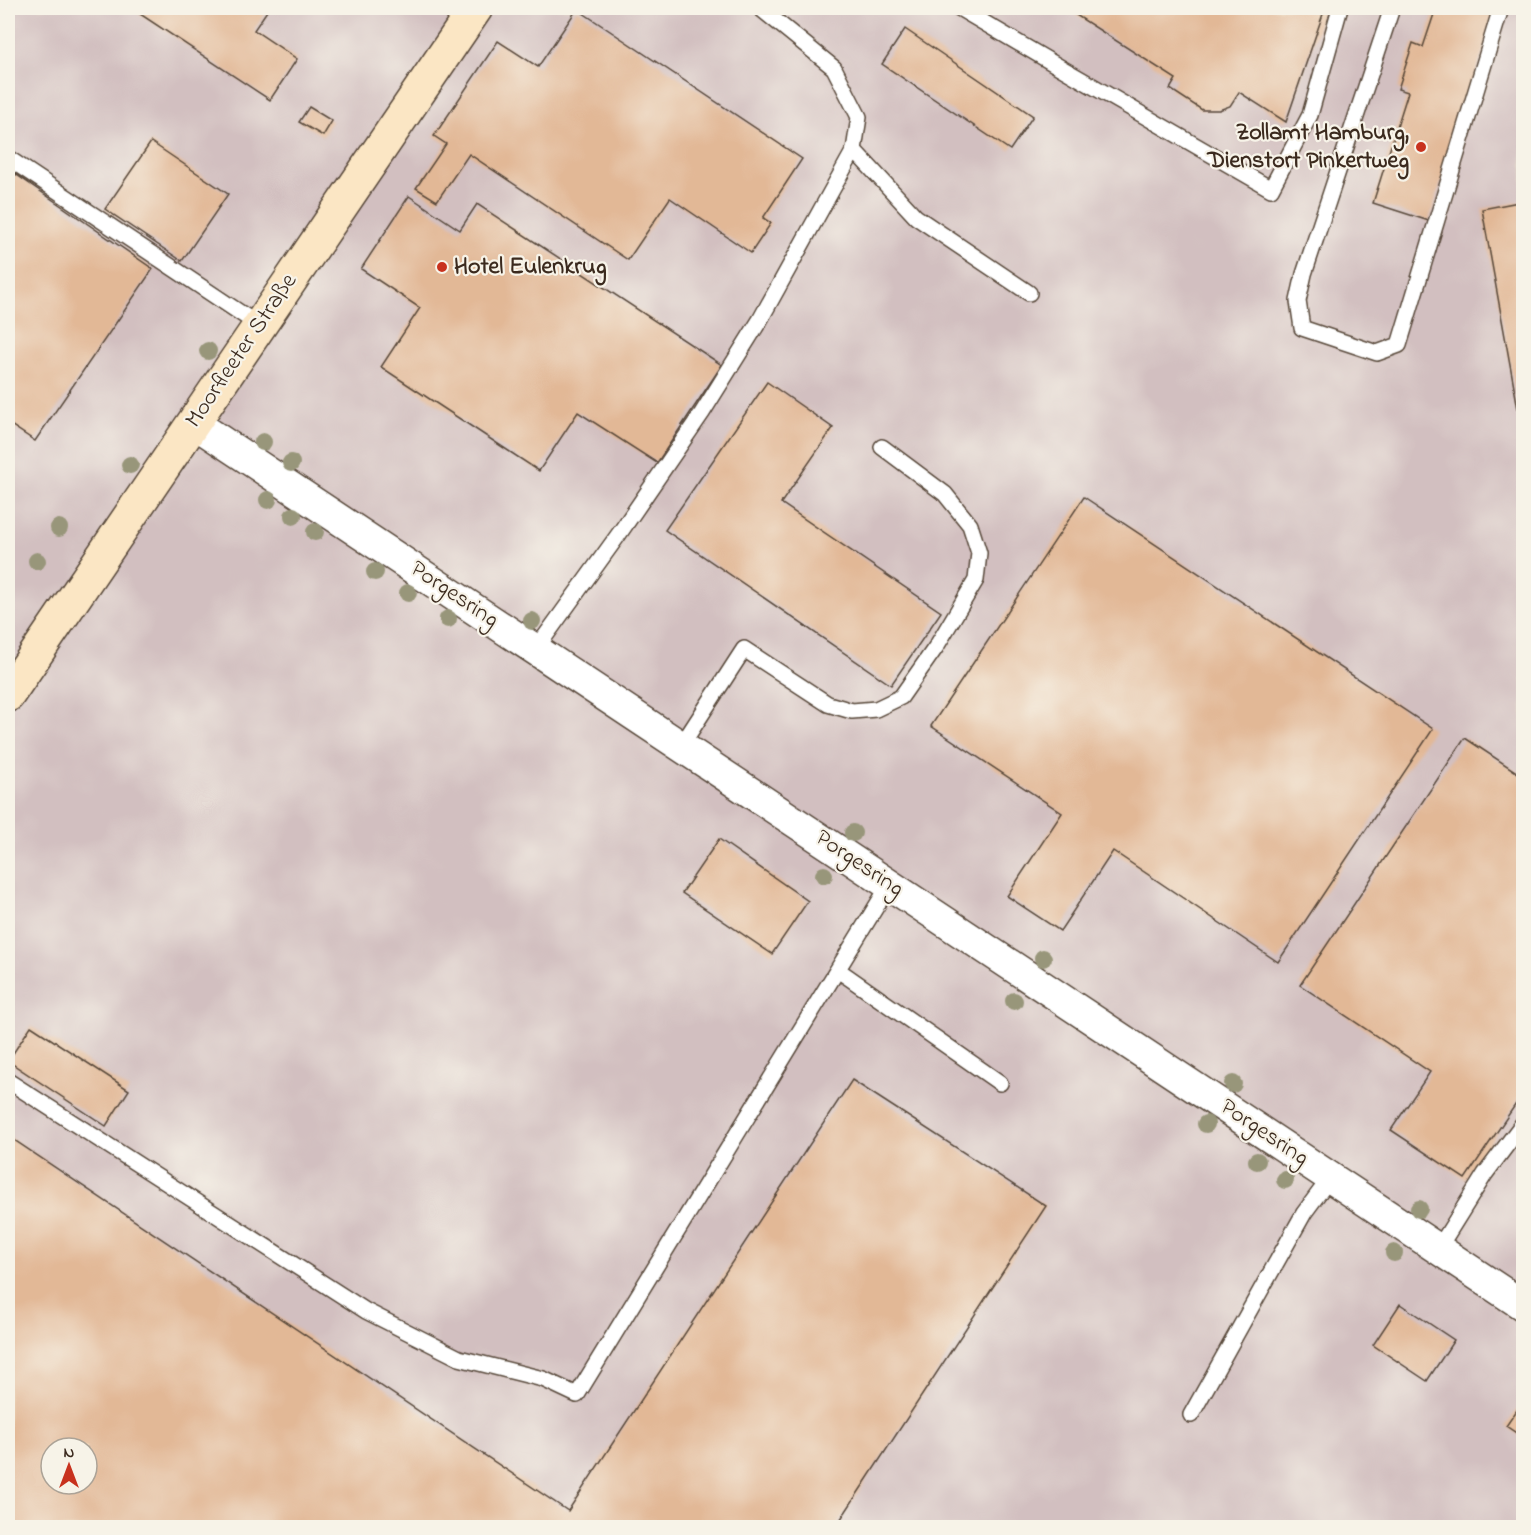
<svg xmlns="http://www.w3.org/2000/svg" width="1531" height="1535" viewBox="0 0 1531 1535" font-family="'Indie Flower',sans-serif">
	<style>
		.industrial { fill: #d2bfc0; fill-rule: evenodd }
		.building { fill: #e2b896; fill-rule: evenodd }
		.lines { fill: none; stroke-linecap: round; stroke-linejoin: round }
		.lane-casing { stroke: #564638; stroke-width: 18 }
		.street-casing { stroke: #564638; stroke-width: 33 }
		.secondary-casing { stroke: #564638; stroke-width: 36 }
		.lane { stroke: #fff; stroke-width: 15 }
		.street { stroke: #fff; stroke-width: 30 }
		.secondary { stroke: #fbe6c4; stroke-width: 33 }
		.tree { fill: #98967a }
		.poi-dot { fill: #c8321e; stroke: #f7f3e8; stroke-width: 2 }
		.labels { text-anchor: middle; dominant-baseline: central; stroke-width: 4.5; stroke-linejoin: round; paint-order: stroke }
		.poi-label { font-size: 24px; font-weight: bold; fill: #3b2a1e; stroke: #f7f3e8; text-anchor: end }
		.street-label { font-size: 24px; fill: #3b2a1e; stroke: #f7f3e8 }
	</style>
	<rect width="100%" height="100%" fill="#f7f3e8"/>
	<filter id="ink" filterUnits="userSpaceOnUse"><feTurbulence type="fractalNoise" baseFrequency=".0167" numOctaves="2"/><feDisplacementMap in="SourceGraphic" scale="12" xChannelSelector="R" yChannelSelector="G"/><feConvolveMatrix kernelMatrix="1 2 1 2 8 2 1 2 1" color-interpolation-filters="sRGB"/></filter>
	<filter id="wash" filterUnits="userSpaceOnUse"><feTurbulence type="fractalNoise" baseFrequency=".008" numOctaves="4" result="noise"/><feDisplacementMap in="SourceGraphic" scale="24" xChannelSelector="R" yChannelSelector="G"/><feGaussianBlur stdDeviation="1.35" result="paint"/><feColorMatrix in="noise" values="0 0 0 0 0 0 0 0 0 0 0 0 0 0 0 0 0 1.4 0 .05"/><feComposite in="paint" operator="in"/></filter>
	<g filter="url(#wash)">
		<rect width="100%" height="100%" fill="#eee5c9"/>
		<path class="industrial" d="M 8,8 L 1523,8 L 1523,1527 L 8,1527 ZM 51,1448 L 87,1448 L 87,1484 L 51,1484 Z"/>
		<g id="blocks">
			<path class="building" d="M 131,8 L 269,8 L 254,30 L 297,59 L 270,100 Z
				M 1065,8 L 1319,8 L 1324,11 L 1286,122 L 1239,92 L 1230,106 L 1219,110 L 1202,110 L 1170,89 L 1176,79 Z
				M 1436,8 L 1497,8 L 1429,221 L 1373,203 L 1408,92 L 1398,89 L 1413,43 L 1423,47 Z
				M 577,9 L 802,159 L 763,218 L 771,223 L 751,253 L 670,198 L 628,260 L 469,154 L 437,201 L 416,188 L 446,144 L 434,136 L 498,41 L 538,67 Z
				M 905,29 L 1033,116 L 1010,150 L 882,64 Z
				M 309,107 L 332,121 L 323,136 L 299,122 Z
				M 151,142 L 228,194 L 182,261 L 105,209 Z
				M 8,169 L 153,269 L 35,441 L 8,423 Z
				M 409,196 L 460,230 L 477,204 L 722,365 L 657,463 L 578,412 L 539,471 L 381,367 L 420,308 L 361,269 Z
				M 1524,201 L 1524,431 L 1522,431 L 1482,209 Z
				M 767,382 L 833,428 L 781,503 L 941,612 L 891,685 L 665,530 Z
				M 1084,497 L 1433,729 L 1278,962 L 1113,851 L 1060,931 L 1007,896 L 1062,813 L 931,726 Z
				M 1465,738 L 1524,777 L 1524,1092 L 1465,1179 L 1391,1130 L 1430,1072 L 1300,985 Z
				M 719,839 L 808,901 L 772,954 L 682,893 Z
				M 31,1026 L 129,1090 L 106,1126 L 8,1061 Z
				M 852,1080 L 1046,1206 L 835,1528 L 8,1528 L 8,1136 L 568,1511 ZM 51,1448 L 87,1448 L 87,1484 L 51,1484 Z
				M 1400,1304 L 1454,1340 L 1427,1381 L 1373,1345 Z
				M 1524,1400 L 1524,1438 L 1506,1426 Z"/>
		</g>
	</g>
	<g filter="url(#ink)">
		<use href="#blocks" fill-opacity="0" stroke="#564638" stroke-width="1.5"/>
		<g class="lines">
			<defs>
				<path id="lane" d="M 959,8 L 1051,62 L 1271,189 L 1310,115 L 1340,8
					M 1392,8 L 1304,274 L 1298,301 L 1302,328 L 1377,353 L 1399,345 L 1501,8
					M 854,150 L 916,217 L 1029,293
					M 8,158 L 260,326
					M 536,649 L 619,534 L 702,413 L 760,320 L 854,150 L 859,117 L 834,68 L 760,8
					M 681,746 L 744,649 L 828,704 L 852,711 L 876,709 L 901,697 L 936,647 L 976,580 L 979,553 L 970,525 L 945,494 L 882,447
					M 838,970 L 1000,1083
					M 8,1081 L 366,1311 L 459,1358 L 543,1379 L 577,1395 L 890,884
					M 1438,1249 L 1485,1174 L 1524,1122
					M 1191,1415 L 1304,1213 L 1330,1178"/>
				<path id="street" d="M 194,423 L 1524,1306"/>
				<path id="secondary" d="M 8,695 L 476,8"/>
			</defs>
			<use href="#lane" class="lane-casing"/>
			<use href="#street" class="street-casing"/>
			<use href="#secondary" class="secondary-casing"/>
			<use href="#lane" class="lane"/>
			<use href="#street" class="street"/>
			<use href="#secondary" class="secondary"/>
		</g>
		<g class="tree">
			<circle cx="208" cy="351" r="9"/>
			<circle cx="263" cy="442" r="9"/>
			<circle cx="291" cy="463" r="9"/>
			<circle cx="130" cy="465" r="9"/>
			<circle cx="268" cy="500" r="9"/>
			<circle cx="293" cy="516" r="9"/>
			<circle cx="59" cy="528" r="9"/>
			<circle cx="315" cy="532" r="9"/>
			<circle cx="37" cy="561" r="9"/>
			<circle cx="375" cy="572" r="9"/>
			<circle cx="408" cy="593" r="9"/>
			<circle cx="448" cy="619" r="9"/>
			<circle cx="532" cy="621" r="9"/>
			<circle cx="853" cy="833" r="9"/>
			<circle cx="824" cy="875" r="9"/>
			<circle cx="1043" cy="958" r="9"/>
			<circle cx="1014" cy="1001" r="9"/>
			<circle cx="1233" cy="1084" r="9"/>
			<circle cx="1206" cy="1124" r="9"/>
			<circle cx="1257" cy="1161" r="9"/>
			<circle cx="1285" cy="1180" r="9"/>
			<circle cx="1419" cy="1209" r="9"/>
			<circle cx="1394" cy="1253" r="9"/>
		</g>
	</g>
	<g class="poi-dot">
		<circle cx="1421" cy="147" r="6"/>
		<circle cx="442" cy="267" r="6"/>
	</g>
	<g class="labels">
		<g class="poi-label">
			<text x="1409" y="133">Zollamt Hamburg,<tspan x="1409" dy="28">Dienstort Pinkertweg</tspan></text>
			<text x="454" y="267" text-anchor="start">Hotel Eulenkrug</text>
		</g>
		<g class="street-label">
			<text transform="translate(242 351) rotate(-56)">Moorfleeter Straße</text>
			<text transform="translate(454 595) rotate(34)">Porgesring</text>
			<text transform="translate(859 864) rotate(34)">Porgesring</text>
			<text transform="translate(1264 1133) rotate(34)">Porgesring</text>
		</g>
	</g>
	<rect width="1531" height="1535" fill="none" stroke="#f7f3e8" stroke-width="30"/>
	<g transform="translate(69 1466)"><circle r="28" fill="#f7f3e8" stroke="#aca397" stroke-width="1.5"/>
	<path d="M0-4.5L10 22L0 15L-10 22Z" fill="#c8321e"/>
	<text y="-9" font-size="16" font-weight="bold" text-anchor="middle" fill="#3b2a1e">N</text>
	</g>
</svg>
